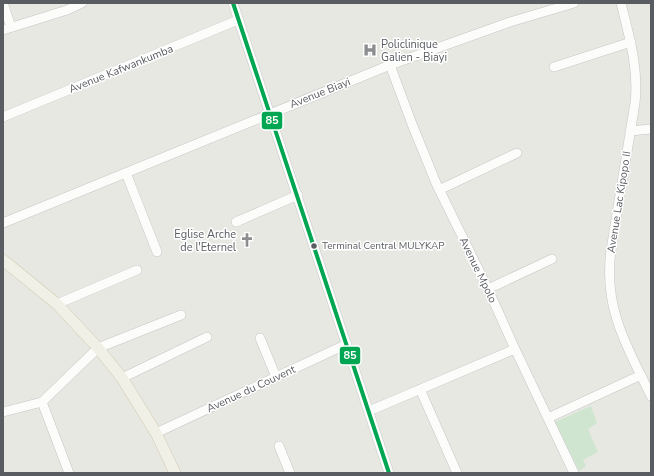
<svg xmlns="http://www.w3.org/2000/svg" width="654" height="476" viewBox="0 0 654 476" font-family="'Nunito Sans',sans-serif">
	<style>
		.green { fill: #d0e5d0 }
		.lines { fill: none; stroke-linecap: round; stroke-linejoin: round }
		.minor-casing { stroke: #c5c5c4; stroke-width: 10 }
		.major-casing { stroke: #d0cab2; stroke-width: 12 }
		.minor { stroke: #fcfcfb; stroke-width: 9 }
		.major { stroke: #f0f0e6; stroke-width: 11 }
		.bus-1-casing { stroke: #fff; stroke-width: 7 }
		.bus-1 { stroke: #00a651; stroke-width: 4 }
		.bus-dot { fill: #595c61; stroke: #fff; stroke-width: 1.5 }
		.labels { text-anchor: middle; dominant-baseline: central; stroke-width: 3; stroke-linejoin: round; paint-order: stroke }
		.bus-label { font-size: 10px; fill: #595c61; stroke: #fff; text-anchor: start }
		.poi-label { font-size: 11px; fill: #595c61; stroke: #fff; text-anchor: start }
		.street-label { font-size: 11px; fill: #595c61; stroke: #fff }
		.line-badge { stroke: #fff; stroke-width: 1.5 }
		.badge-label { font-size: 11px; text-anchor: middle; font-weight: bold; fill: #fff }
	</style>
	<rect width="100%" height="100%" fill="#e8e8e3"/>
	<path class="green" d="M 591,406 L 597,423 L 588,429 L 598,452 L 583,460 L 586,466 L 579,471 L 555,422 Z"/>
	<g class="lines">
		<defs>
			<path id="minor" d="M 3,3 L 11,27
				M 233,3 L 389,473
				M 621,3 C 629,36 639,69 635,103 L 611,250 C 608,273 610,298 617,320 C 625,346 639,371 651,396
				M 3,30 L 67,10 L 82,3
				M 390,65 L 412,124 L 436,183 L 488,289 L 515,349 L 574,473
				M 554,67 L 631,42
				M 3,117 L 238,20
				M 630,131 L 651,129
				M 126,173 L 157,252
				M 439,190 L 517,153
				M 236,222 L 298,195
				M 3,223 L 390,65 L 510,22 L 574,3
				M 488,289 L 552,259
				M 57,304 L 137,270
				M 260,338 L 276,377
				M 122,378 L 207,337
				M 420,389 L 457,473
				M 42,402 L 69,473
				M 369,411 L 515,349
				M 3,412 L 42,402 L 98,348 L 181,315
				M 548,418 L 641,375
				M 156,433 L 347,344
				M 279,446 L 290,473"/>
			<path id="major" d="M 3,260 L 57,304 L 98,348 L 122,378 L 156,433 L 175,473"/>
		</defs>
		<use href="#minor" class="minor-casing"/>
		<use href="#major" class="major-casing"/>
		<use href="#minor" class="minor"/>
		<use href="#major" class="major"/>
		<defs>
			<path id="bus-1" d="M 233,3 L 389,473"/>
		</defs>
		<use href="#bus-1" class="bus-1-casing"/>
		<use href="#bus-1" class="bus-1"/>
	</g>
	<defs>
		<symbol id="hospital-bare" viewBox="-9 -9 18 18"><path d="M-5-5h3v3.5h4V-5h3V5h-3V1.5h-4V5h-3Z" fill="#8b8d8e" stroke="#fff" stroke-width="2.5" paint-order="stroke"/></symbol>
		<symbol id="church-bare" viewBox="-9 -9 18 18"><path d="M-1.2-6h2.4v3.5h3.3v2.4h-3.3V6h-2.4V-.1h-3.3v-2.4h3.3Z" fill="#8b8d8e" stroke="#fff" stroke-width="2.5" paint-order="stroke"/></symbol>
	</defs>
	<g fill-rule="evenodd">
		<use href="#hospital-bare" x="360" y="40" width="20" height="20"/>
		<use href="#church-bare" x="237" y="230" width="20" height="20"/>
	</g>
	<circle class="bus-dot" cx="314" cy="246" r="3.5"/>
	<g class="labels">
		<g class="bus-label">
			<text x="322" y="246">Terminal Central MULYKAP</text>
		</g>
		<g class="poi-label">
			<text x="381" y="44">Policlinique<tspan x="381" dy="13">Galien - Biayi</tspan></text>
			<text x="236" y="234" text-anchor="end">Eglise Arche<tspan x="236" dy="13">de l'Eternel</tspan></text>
		</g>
		<g class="street-label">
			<text transform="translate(121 69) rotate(-22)">Avenue Kafwankumba</text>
			<text transform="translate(320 93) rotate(-22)">Avenue Biayi</text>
			<text transform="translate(619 202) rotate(-81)">Avenue Lac Kipopo II</text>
			<text transform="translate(478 270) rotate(64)">Avenue Mpolo</text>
			<text transform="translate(251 389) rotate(-25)">Avenue du Couvent</text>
		</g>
	</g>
	<g class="line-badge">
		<rect x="261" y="111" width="22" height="19" rx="4" fill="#00a651"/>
		<rect x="339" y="346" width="22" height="19" rx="4" fill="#00a651"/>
	</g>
	<g class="badge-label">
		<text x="272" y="124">85</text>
		<text x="350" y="359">85</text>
	</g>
	<rect width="654" height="476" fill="none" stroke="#595c61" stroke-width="8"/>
</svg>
